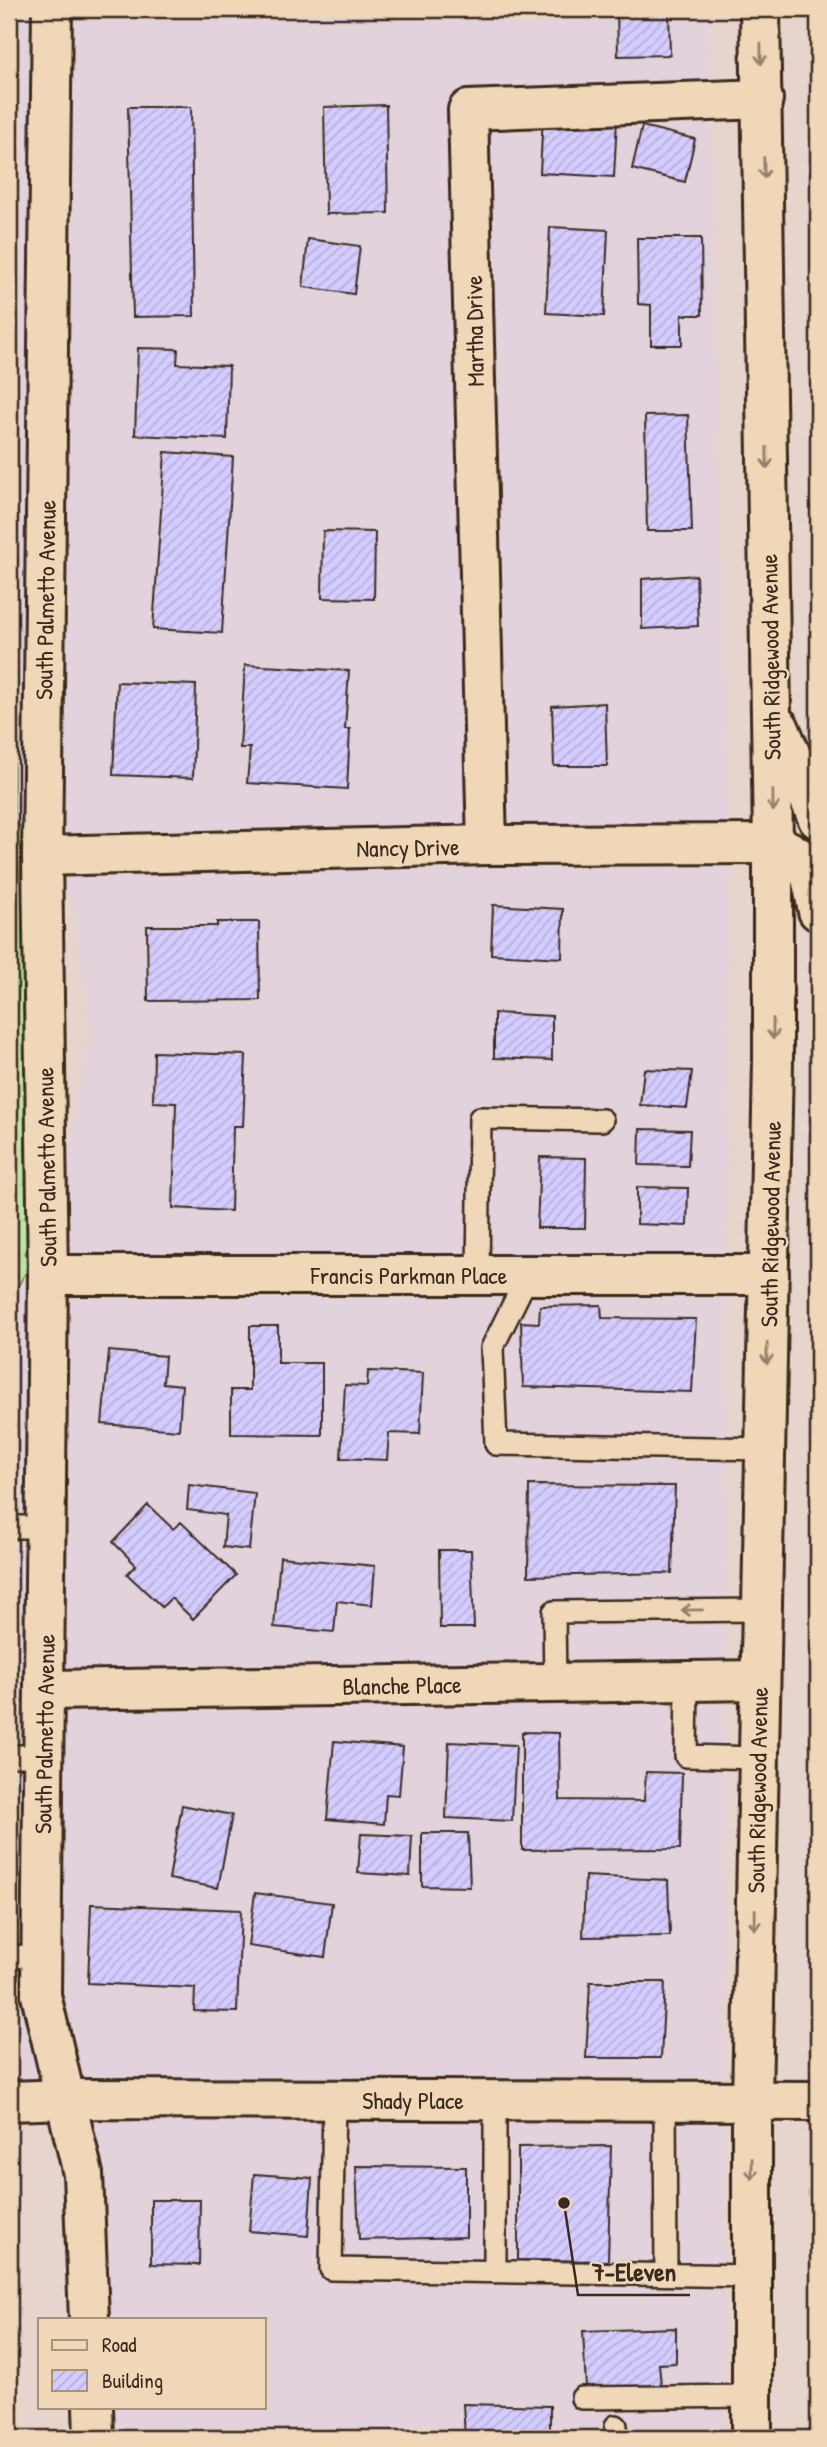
<svg xmlns="http://www.w3.org/2000/svg" width="827" height="2447" viewBox="0 0 827 2447" font-family="'Patrick Hand',sans-serif">
	<style>
		.built { fill: #e1d2db }
		.forest { fill: url(#forest-firs); stroke: #7a8861; stroke-width: 2 }
		.building { fill: url(#building-hatch); stroke: #3b2a1e; stroke-width: 2 }
		.lines { fill: none; stroke-linecap: round; stroke-linejoin: round }
		.lane-casing { stroke: #3b2a1e; stroke-width: 26 }
		.street-casing { stroke: #3b2a1e; stroke-width: 44 }
		.secondary-casing { stroke: #3b2a1e; stroke-width: 44 }
		.primary-casing { stroke: #3b2a1e; stroke-width: 44 }
		.lane { stroke: #efd7b7; stroke-width: 21 }
		.street { stroke: #efd7b7; stroke-width: 38 }
		.secondary { stroke: #efd7b7; stroke-width: 38 }
		.primary { stroke: #efd7b7; stroke-width: 38 }
		.oneway { stroke: #95806a }
		.labels { text-anchor: middle; dominant-baseline: central; stroke-width: 5; stroke-linejoin: round; paint-order: stroke }
		.street-label { font-size: 24px; fill: #3b2a1e; stroke: #efd7b7 }
		.leader { fill: none; stroke: #3b2a1e; stroke-width: 2.5 }
		.callout-dot { fill: #3b2a1e; stroke: #efd7b7; stroke-width: 2.5 }
		.callout-label { font-size: 26px; text-anchor: middle; font-weight: bold; fill: #3b2a1e; stroke: #efd7b7; stroke-width: 5; stroke-linejoin: round; paint-order: stroke }
	</style>
	<defs>
		<pattern id="forest-firs" width="22" height="20" patternUnits="userSpaceOnUse" patternTransform="scale(1.75)"><rect width="22" height="20" fill="#bae6a4"/><path d="M5 1l3.5 6h-7zM16 11l3.5 6h-7z" fill="#a1c58d"/></pattern>
		<pattern id="building-hatch" width="6" height="6" patternUnits="userSpaceOnUse" patternTransform="scale(1.75)"><rect width="6" height="6" fill="#d3ccfe"/><path d="M-1 1l2-2M0 6l6-6M5 7l2-2" fill="none" stroke="#b6afd9"/></pattern>
	</defs>
	<rect width="100%" height="100%" fill="#e7d4cc"/>
	<filter id="ink" filterUnits="userSpaceOnUse"><feTurbulence type="fractalNoise" baseFrequency=".0143" numOctaves="2"/><feDisplacementMap in="SourceGraphic" scale="14" xChannelSelector="R" yChannelSelector="G"/><feConvolveMatrix kernelMatrix="1 2 1 2 8 2 1 2 1" color-interpolation-filters="sRGB"/></filter>
	<g filter="url(#ink)">
		<path class="built" d="M 11,9 L 31,9 L 22,831 L 14,818 Z
			M 72,9 L 707,9 L 709,79 L 470,88 L 448,113 L 466,824 L 63,832 Z
			M 710,123 L 727,822 L 507,823 L 489,132 Z
			M 727,866 L 726,1253 L 68,1253 L 67,1164 L 91,1027 L 74,907 L 63,891 L 63,877 L 467,868 L 468,870 L 486,867 Z
			M 27,1271 L 20,1997 L 40,2078 L 9,2079 L 9,1300 Z
			M 726,1297 L 725,1659 L 65,1667 L 68,1298 Z
			M 724,1703 L 724,2078 L 83,2077 L 61,1990 L 65,1711 Z
			M 93,2121 L 724,2123 L 723,2438 L 114,2438 L 113,2407 L 264,2407 L 264,2319 L 109,2319 L 104,2171 Z"/>
		<path class="forest" d="M 9,9 L 11,9 L 14,818 L 22,831 L 20,878 L 22,878 L 27,1271 L 9,1300 Z"/>
		<path class="building" d="M 617,9 L 669,9 L 670,55 L 618,56 Z
			M 386,105 L 388,213 L 326,214 L 324,107 Z
			M 128,107 L 191,107 L 194,316 L 133,317 Z
			M 543,115 L 617,119 L 614,177 L 540,173 Z
			M 642,126 L 695,139 L 685,182 L 632,169 Z
			M 550,227 L 608,230 L 604,316 L 546,313 Z
			M 637,238 L 701,238 L 702,315 L 682,315 L 682,345 L 651,345 L 651,305 L 638,304 Z
			M 308,239 L 360,246 L 354,294 L 303,287 Z
			M 138,348 L 178,349 L 177,364 L 229,366 L 227,439 L 135,435 Z
			M 688,415 L 692,531 L 647,531 L 645,416 Z
			M 165,452 L 233,457 L 222,633 L 153,629 Z
			M 323,531 L 375,532 L 374,599 L 322,598 Z
			M 696,575 L 698,626 L 642,629 L 642,579 Z
			M 245,665 L 349,671 L 345,729 L 350,729 L 347,789 L 247,783 L 250,748 L 240,748 Z
			M 117,682 L 196,685 L 193,778 L 113,775 Z
			M 605,703 L 607,766 L 554,766 L 552,706 Z
			M 493,905 L 563,909 L 562,958 L 491,954 Z
			M 217,922 L 259,922 L 260,1000 L 148,1001 L 147,926 L 217,926 Z
			M 494,1013 L 552,1016 L 552,1060 L 494,1058 Z
			M 154,1052 L 246,1055 L 243,1126 L 233,1126 L 231,1211 L 173,1208 L 176,1103 L 153,1102 Z
			M 644,1069 L 692,1071 L 687,1108 L 640,1105 Z
			M 640,1129 L 690,1130 L 688,1166 L 639,1165 Z
			M 540,1157 L 586,1158 L 585,1228 L 537,1228 Z
			M 637,1187 L 688,1188 L 687,1226 L 637,1224 Z
			M 601,1305 L 602,1318 L 696,1319 L 692,1392 L 523,1387 L 521,1322 L 539,1323 L 540,1306 Z
			M 250,1326 L 278,1326 L 278,1363 L 322,1363 L 322,1435 L 231,1434 L 231,1390 L 250,1390 Z
			M 109,1351 L 165,1356 L 163,1383 L 182,1385 L 179,1430 L 102,1424 Z
			M 368,1371 L 423,1373 L 420,1434 L 389,1433 L 387,1460 L 341,1458 L 345,1385 L 367,1386 Z
			M 189,1485 L 255,1493 L 249,1550 L 223,1547 L 226,1515 L 187,1510 Z
			M 529,1485 L 675,1486 L 672,1573 L 528,1576 Z
			M 148,1505 L 173,1529 L 181,1522 L 236,1575 L 193,1619 L 171,1598 L 162,1607 L 127,1574 L 136,1565 L 113,1542 Z
			M 439,1550 L 471,1550 L 474,1628 L 440,1628 Z
			M 280,1557 L 375,1566 L 372,1605 L 337,1601 L 334,1632 L 274,1627 Z
			M 522,1732 L 559,1733 L 560,1800 L 644,1801 L 646,1772 L 682,1773 L 680,1849 L 522,1850 Z
			M 334,1741 L 403,1747 L 399,1795 L 386,1794 L 384,1824 L 327,1819 Z
			M 449,1742 L 516,1745 L 512,1821 L 446,1818 Z
			M 182,1805 L 232,1815 L 218,1888 L 169,1879 Z
			M 422,1833 L 468,1833 L 470,1887 L 422,1886 Z
			M 361,1834 L 412,1836 L 410,1876 L 358,1873 Z
			M 585,1876 L 668,1880 L 670,1936 L 583,1937 Z
			M 255,1893 L 332,1903 L 325,1957 L 248,1946 Z
			M 91,1904 L 241,1910 L 237,2012 L 194,2011 L 195,1988 L 88,1983 Z
			M 590,1982 L 665,1982 L 661,2058 L 586,2058 Z
			M 611,2146 L 608,2261 L 518,2260 L 518,2147 Z
			M 356,2166 L 466,2167 L 466,2237 L 359,2240 Z
			M 254,2174 L 312,2178 L 308,2236 L 249,2231 Z
			M 151,2200 L 200,2200 L 199,2265 L 151,2264 Z
			M 676,2328 L 676,2363 L 659,2364 L 661,2385 L 586,2388 L 583,2331 Z
			M 463,2404 L 550,2406 L 550,2438 L 465,2438 Z"/>
		<g class="lines">
			<defs>
				<path id="lane" d="M 478,1275 L 480,1118 L 602,1120
					M 528,1275 L 492,1348 L 496,1444 L 765,1449
					M 9,1527 L 46,1527
					M 687,1681 L 686,1756 L 758,1758
					M 555,1683 L 554,1612 L 761,1610
					M 9,1756 L 44,1756
					M 9,1956 L 41,1957
					M 334,2100 L 331,2269 L 752,2276
					M 665,2100 L 666,2274
					M 495,2272 L 495,2100
					M 582,2398 L 752,2396
					M 616,2438 L 616,2426"/>
				<path id="street" d="M 487,845 L 468,110 L 763,99
					M 42,856 L 487,845 L 773,844
					M 48,1275 L 769,1275
					M 45,1690 L 759,1680
					M 9,2101 L 67,2099 L 818,2101"/>
				<path id="secondary" d="M 52,9 L 42,856 L 48,1275 L 41,1995 L 83,2174 L 89,2319
					M 93,2407 L 94,2438"/>
				<path id="primary" d="M 779,727 L 818,819
					M 773,844 C 813,858 810,874 818,911
					M 752,2438 L 752,2100 L 773,1061 L 773,844 L 760,9"/>
			</defs>
			<use href="#lane" class="lane-casing"/>
			<use href="#street" class="street-casing"/>
			<use href="#secondary" class="secondary-casing"/>
			<use href="#primary" class="primary-casing"/>
			<use href="#lane" class="lane"/>
			<use href="#street" class="street"/>
			<use href="#secondary" class="secondary"/>
			<use href="#primary" class="primary"/>
		</g>
		<defs><path id="oneway-shaft" d="M-6 0H5M1.5-3L5.5 0L1.5 3" fill="none" stroke-width="1.6" stroke-linecap="round" stroke-linejoin="round" transform="scale(1.75)"/></defs>
		<g class="oneway">
			<use href="#oneway-shaft" transform="translate(761 54) rotate(89)"/>
			<use href="#oneway-shaft" transform="translate(764 168) rotate(89)"/>
			<use href="#oneway-shaft" transform="translate(767 458) rotate(89)"/>
			<use href="#oneway-shaft" transform="translate(773 801) rotate(89)"/>
			<use href="#oneway-shaft" transform="translate(773 1029) rotate(90)"/>
			<use href="#oneway-shaft" transform="translate(767 1354) rotate(91)"/>
			<use href="#oneway-shaft" transform="translate(692 1610) rotate(179)"/>
			<use href="#oneway-shaft" transform="translate(755 1920) rotate(91)"/>
			<use href="#oneway-shaft" transform="translate(752 2169) rotate(90)"/>
		</g>
	</g>
	<g class="labels">
		<g class="street-label">
			<text transform="translate(474 331) rotate(-91)">Martha Drive</text>
			<text transform="translate(45 600) rotate(-89)">South Palmetto Avenue</text>
			<text transform="translate(770 657) rotate(-91)">South Ridgewood Avenue</text>
			<text transform="translate(408 847) rotate(-1)">Nancy Drive</text>
			<text transform="translate(46 1167) rotate(-91)">South Palmetto Avenue</text>
			<text transform="translate(770 1224) rotate(-89)">South Ridgewood Avenue</text>
			<text x="409" y="1275">Francis Parkman Place</text>
			<text transform="translate(402 1685) rotate(-1)">Blanche Place</text>
			<text transform="translate(44 1734) rotate(-89)">South Palmetto Avenue</text>
			<text transform="translate(757 1790) rotate(-89)">South Ridgewood Avenue</text>
			<text x="413" y="2100">Shady Place</text>
		</g>
	</g>
	<path class="leader" d="M564 2203L578 2295H690"/>
	<circle class="callout-dot" cx="564" cy="2203" r="7"/>
	<g class="callout-label">
		<text x="634" y="2281">7-Eleven</text>
	</g>
	<rect width="827" height="2447" fill="none" stroke="#efd7b7" stroke-width="35"/>
	<rect x="18" y="18" width="792" height="2412" fill="none" stroke="#3b2a1e" stroke-width="2.5" filter="url(#ink)"/>
	<rect x="38" y="2318" width="228" height="91" fill="#efd7b7" stroke="#a7927a" stroke-width="2"/>
	<rect x="52" y="2340" width="35" height="10" fill="#efd7b7" stroke="#a7927a" stroke-width="2"/>
	<text x="102" y="2352" font-size="21" fill="#3b2a1e">Road</text>
	<rect x="52" y="2370" width="35" height="21" fill="url(#building-hatch)" stroke="#a7927a" stroke-width="2"/>
	<text x="102" y="2388" font-size="21" fill="#3b2a1e">Building</text>
</svg>
